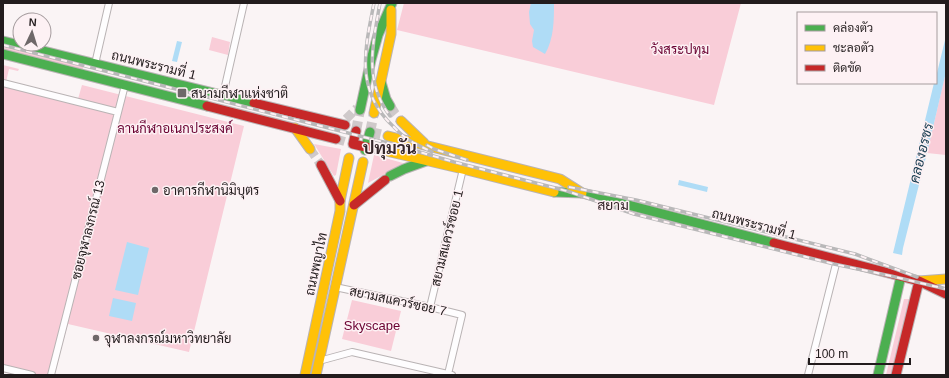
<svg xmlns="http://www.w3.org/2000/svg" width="949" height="378" viewBox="0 0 949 378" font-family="Helvetica,Sarabun,sans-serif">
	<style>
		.green { fill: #f9cdd8 }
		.water { fill: #afdcf6 }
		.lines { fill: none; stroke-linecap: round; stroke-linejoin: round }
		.secondary-tunnel { stroke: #cfc9ca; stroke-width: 9; stroke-dasharray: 9 4.5; stroke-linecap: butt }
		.primary-tunnel { stroke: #cfc9ca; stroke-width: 10; stroke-dasharray: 10 5; stroke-linecap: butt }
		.street-casing { stroke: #b9b3b4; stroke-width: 8 }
		.fast-casing { stroke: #b9b3b4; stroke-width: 11 }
		.slow-casing { stroke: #b9b3b4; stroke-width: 11 }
		.jam-casing { stroke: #b9b3b4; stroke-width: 11 }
		.street { stroke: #fefdfe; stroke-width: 6 }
		.fast { stroke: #4caf50; stroke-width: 9 }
		.slow { stroke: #ffc107; stroke-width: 9 }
		.jam { stroke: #c62828; stroke-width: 9 }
		.rail-casing { stroke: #b9b8b9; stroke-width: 3.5 }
		.rail { stroke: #fdf1f4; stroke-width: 2; stroke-dasharray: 6; stroke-linecap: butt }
		.poi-dot { fill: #6e6869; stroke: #fdf1f4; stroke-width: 1.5 }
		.labels { text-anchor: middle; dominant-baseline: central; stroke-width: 3; stroke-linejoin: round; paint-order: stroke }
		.park-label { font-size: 13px; fill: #6a0131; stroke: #fdf1f4 }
		.street-label { font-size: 13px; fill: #221c1d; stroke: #fdf1f4 }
		.poi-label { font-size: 13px; fill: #221c1d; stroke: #fdf1f4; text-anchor: start }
		.water-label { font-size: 14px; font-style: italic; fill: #173c50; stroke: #fdf1f4 }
		.neighbourhood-label { font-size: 14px; fill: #342529; stroke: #fdf1f4 }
		.district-label { font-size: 17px; font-weight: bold; fill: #342529; stroke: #fdf1f4 }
	</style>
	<rect width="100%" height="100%" fill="#faf4f5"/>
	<path class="green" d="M 404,3 L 741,3 L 714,105 L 397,30 Z
		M 212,37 L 230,42 L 228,55 L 209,50 Z
		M 3,44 L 84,64 L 82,72 L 3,52 Z
		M 3,65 L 19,69 L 18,71 L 9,69 L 6,82 L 24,86 L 25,85 L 78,99 L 82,85 L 244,126 L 189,352 L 68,324 L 54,375 L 14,375 L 3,372 Z
		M 946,71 L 946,155 L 927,153 Z
		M 314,144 L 341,149 L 336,175 L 334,176 Z
		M 374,155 L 403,163 C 391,170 380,177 368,183 Z
		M 904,299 L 911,299 L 892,375 L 886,375 Z
		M 352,300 L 401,311 L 391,351 L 342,339 Z"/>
	<path class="water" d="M 531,3 L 554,3 C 554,20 554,39 545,54 L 533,47 L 532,41 L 534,30 L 530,24 L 529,12 Z
		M 946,36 L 946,72 L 927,153 L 903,248 L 902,255 L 893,253 L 934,83 L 936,83 L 936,77 Z
		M 177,41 L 182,42 L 177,62 L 172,61 Z
		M 679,180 L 708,187 L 707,192 L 678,185 Z
		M 127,242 L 149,248 L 138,295 L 115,290 Z
		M 113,298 L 136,303 L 132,321 L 109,316 Z"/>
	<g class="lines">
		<path class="secondary-tunnel" d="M 346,119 L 357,108
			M 336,139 L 353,144
			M 310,149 L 321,165"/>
		<path class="primary-tunnel" d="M 390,106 L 395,114 L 401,121
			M 356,131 L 360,110
			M 370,132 L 374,113
			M 371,132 L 388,136
			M 370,148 L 386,151"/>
		<defs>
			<path id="street" d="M 95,64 L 109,3
				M 3,83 L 118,112
				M 223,95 L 244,3
				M 335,287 L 430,307 L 462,315 L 448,374
				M 430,307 L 463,169
				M 319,361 L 352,352 L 452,375
				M 3,368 L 32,375
				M 51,375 L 125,85
				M 808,375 L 837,260"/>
			<path id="fast" d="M 3,41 L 254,103
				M 3,54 L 207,106
				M 381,82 L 386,99 L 390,106
				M 360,110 L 371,60 L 378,35 L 392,3
				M 365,150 L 370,132
				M 390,176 L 404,169 L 426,161
				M 554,192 L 582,193 L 774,243
				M 878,375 L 901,276"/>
			<path id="slow" d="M 374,113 L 391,34 L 391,10
				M 401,121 L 424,143
				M 295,128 L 310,149
				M 388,136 L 560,179 L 582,193
				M 386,151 L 463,169 L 554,192
				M 919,281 L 946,279
				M 305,375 L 340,211 L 340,201 L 349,158
				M 316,375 L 363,162"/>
			<path id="jam" d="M 254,103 L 345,125
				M 207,106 L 336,139
				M 356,131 L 353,144 L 370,148
				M 321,165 L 340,201
				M 354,205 L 385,180
				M 774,243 L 919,281 L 946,294
				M 896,375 L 919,281"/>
		</defs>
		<use href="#street" class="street-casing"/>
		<use href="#fast" class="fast-casing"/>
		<use href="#slow" class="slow-casing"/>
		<use href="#jam" class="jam-casing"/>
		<use href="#street" class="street"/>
		<use href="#fast" class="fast"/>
		<use href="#slow" class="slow"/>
		<use href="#jam" class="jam"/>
		<defs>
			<path id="rail" d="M 374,3 C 366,45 355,84 387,120 C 393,126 400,134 407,139 C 415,144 424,148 432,152
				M 380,3 C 373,43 363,80 390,116
				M 3,45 L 399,146 L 454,162 L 567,191 L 634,214 L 834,264 L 891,276 L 946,289
				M 427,145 L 434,149 L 467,160
				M 569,187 L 636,200 L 855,254 L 917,277"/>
		</defs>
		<use href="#rail" class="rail-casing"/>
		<use href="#rail" class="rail"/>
	</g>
	<g class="poi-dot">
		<rect x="177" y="88" width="10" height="10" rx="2"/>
		<circle cx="155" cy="190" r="4"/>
		<circle cx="96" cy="338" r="4"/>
	</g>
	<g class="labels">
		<g class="park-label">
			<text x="680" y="49">วังสระปทุม</text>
			<text x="175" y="128">ลานกีฬาอเนกประสงค์</text>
			<text x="372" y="325">Skyscape</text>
		</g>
		<g class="street-label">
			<text transform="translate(154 65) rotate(14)">ถนนพระรามที่ 1</text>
			<text transform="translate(754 224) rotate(15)">ถนนพระรามที่ 1</text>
			<text transform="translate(88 230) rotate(-76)">ซอยจุฬาลงกรณ์ 13</text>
			<text transform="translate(447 238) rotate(-76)">สยามสแควร์ซอย 1</text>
			<text transform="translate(316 264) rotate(-78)">ถนนพญาไท</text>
			<text transform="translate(398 301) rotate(12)">สยามสแควร์ซอย 7</text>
		</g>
		<g class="poi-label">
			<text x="191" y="93">สนามกีฬาแห่งชาติ</text>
			<text x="163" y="190">อาคารกีฬานิมิบุตร</text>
			<text x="104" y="338">จุฬาลงกรณ์มหาวิทยาลัย</text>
		</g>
		<g class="water-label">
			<text transform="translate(921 153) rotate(-76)">คลองอรชร</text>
		</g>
		<g class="neighbourhood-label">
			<text x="613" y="205">สยาม</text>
		</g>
		<g class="district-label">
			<text x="390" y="148">ปทุมวัน</text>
		</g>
	</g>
	<rect width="949" height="378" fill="none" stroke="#221c1d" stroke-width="8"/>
	<rect x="797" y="12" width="140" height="72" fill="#fdf1f4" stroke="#a59c9e"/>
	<rect x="805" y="25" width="20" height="6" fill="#4caf50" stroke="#a59c9e"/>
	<text x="833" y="32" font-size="12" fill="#221c1d">คล่องตัว</text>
	<rect x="805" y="45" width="20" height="6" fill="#ffc107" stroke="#a59c9e"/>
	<text x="833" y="52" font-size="12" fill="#221c1d">ชะลอตัว</text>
	<rect x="805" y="65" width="20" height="6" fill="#c62828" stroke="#a59c9e"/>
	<text x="833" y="72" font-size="12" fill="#221c1d">ติดขัด</text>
	<g transform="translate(32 32) rotate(4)"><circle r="19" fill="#fdf1f4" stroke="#a59c9e"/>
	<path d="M0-3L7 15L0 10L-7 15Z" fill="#6e6869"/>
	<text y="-6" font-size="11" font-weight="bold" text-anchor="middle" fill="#221c1d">N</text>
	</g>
	<path d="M809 358v6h101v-6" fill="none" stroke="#221c1d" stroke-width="2"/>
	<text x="815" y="358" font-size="12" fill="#221c1d" stroke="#fdf1f4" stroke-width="3" paint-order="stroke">100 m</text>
</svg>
